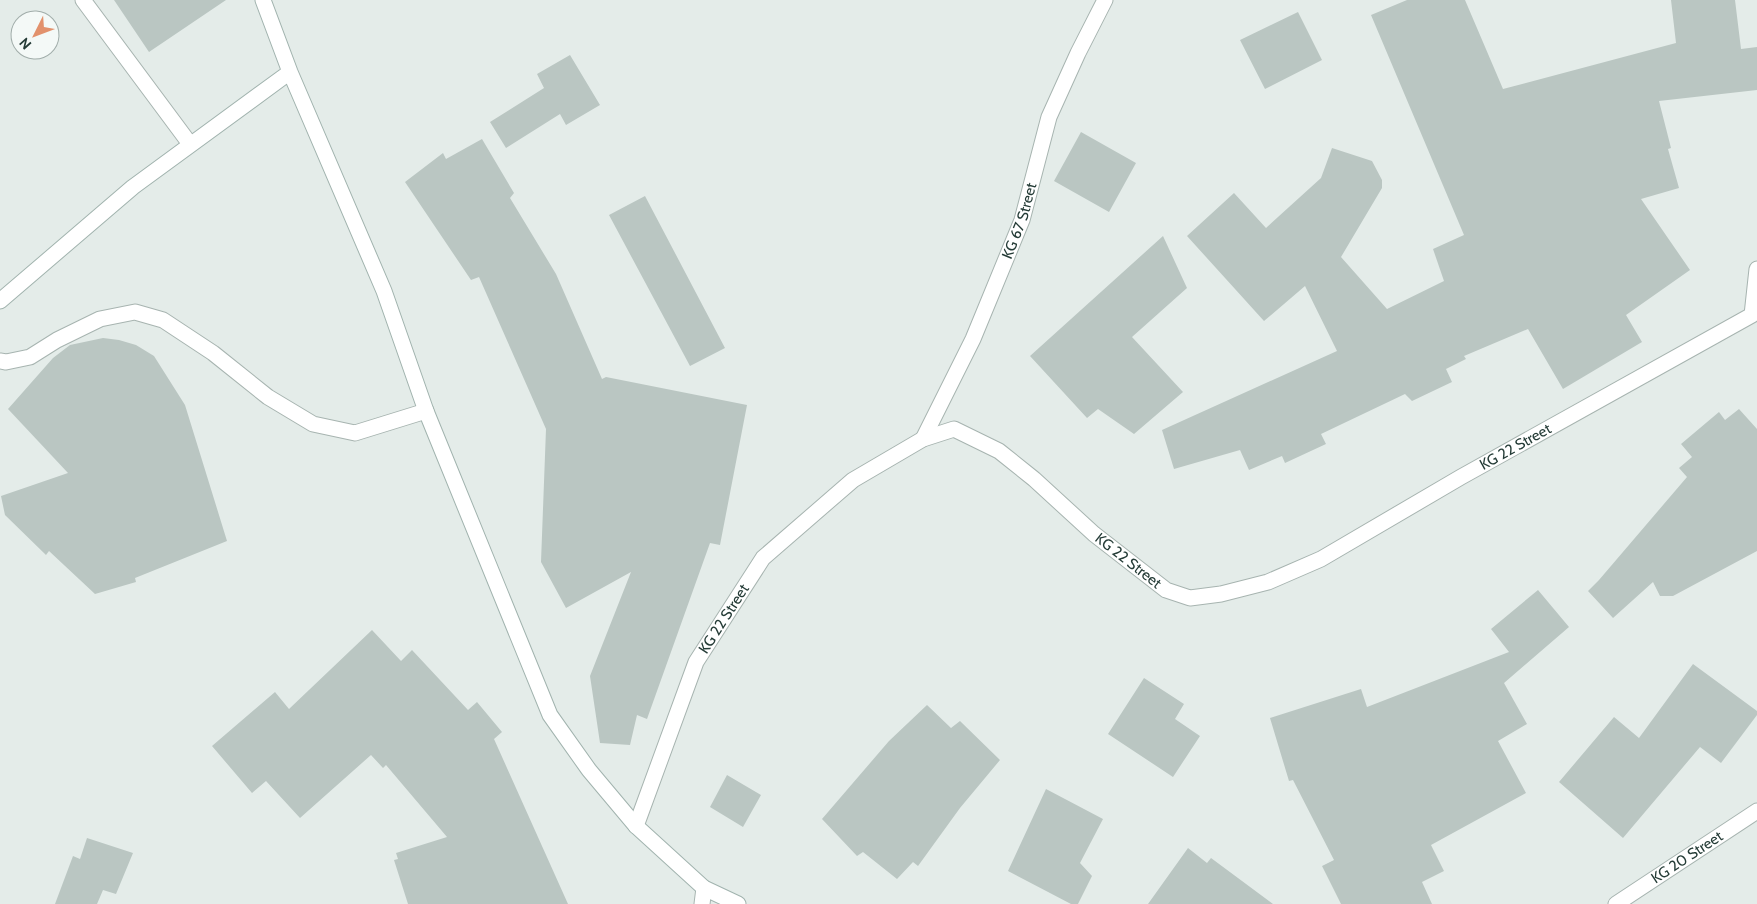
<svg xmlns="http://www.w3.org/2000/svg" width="1757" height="904" viewBox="0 0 1757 904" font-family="Cabin,sans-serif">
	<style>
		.building { fill: #bac6c2 }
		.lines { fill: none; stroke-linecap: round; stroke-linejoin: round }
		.service-casing { stroke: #a7b4b0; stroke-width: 17 }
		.minor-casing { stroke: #a7b4b0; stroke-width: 17 }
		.secondary-casing { stroke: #a1b3ae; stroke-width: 17 }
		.service { stroke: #fff; stroke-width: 15 }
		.minor { stroke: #fff; stroke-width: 15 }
		.secondary { stroke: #fff; stroke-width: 15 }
		.labels { text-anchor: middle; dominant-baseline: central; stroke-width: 5; stroke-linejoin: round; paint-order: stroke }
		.street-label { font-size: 15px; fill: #253c37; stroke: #f4f9f7 }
	</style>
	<rect width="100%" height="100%" fill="#e4ece9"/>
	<path class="building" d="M 114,0 L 226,0 L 149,52 Z
		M 1407,0 L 1465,0 L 1503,89 L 1676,43 L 1671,0 L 1735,0 L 1741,49 L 1757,47 L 1757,90 L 1659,101 L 1671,148 L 1668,149 L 1679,188 L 1641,199 L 1690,270 L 1626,315 L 1642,342 L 1563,389 L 1528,329 L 1464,356 L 1466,359 L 1446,369 L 1452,382 L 1412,401 L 1405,394 L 1321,434 L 1326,444 L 1285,463 L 1282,456 L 1249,470 L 1240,450 L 1174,469 L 1162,430 L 1337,351 L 1305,286 L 1264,321 L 1187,236 L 1234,193 L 1266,228 L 1321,178 L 1332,148 L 1372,161 L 1382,180 L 1382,188 L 1341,257 L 1387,309 L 1444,281 L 1433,249 L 1464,235 L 1371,15 Z
		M 1298,12 L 1322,60 L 1265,89 L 1240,40 Z
		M 570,55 L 600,105 L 566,125 L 560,114 L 506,148 L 490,122 L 544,88 L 537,74 Z
		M 1081,132 L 1136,163 L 1109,212 L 1054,181 Z
		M 482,139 L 514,193 L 510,198 L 556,274 L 602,379 L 606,377 L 747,405 L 720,545 L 710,543 L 647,719 L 637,715 L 630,745 L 600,743 L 590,676 L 631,572 L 566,608 L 541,562 L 546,429 L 479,277 L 471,280 L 405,182 L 443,153 L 446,159 Z
		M 645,196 L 725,348 L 690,366 L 609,215 Z
		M 1163,236 L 1187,288 L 1132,337 L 1183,392 L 1134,434 L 1098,409 L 1087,418 L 1030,356 Z
		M 103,338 L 119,340 L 136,345 L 154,356 L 185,405 L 227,541 L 135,578 L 136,582 L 95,594 L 49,551 L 46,555 L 5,515 L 1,496 L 68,473 L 8,409 L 53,358 L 70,345 Z
		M 1739,409 L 1757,429 L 1757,551 L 1673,596 L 1660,596 L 1653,582 L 1613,618 L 1588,591 L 1599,580 L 1687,477 L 1679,468 L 1692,457 L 1681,444 L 1719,412 L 1725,420 Z
		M 1538,590 L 1569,627 L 1504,683 L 1527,724 L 1498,741 L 1526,793 L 1431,845 L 1444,871 L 1422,882 L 1432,904 L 1341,904 L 1322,866 L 1334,860 L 1293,780 L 1289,781 L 1270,718 L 1361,689 L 1367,707 L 1509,652 L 1491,629 Z
		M 372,630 L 401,661 L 412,650 L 468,710 L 477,702 L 502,732 L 494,739 L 568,904 L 408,904 L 394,860 L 398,859 L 396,853 L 447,837 L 386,765 L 383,768 L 371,755 L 300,818 L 266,781 L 252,793 L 212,746 L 275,692 L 289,709 Z
		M 1693,664 L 1757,711 L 1757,715 L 1721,763 L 1700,747 L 1623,838 L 1559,782 L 1614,717 L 1639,738 Z
		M 1144,678 L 1184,704 L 1175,719 L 1200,736 L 1173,777 L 1108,734 Z
		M 927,705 L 951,728 L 960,721 L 1000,760 L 960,808 L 918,866 L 913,862 L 897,879 L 863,852 L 857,856 L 822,819 L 889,741 Z
		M 727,775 L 761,795 L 743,827 L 710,807 Z
		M 1046,789 L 1103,819 L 1080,863 L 1092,876 L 1078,904 L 1071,904 L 1008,871 Z
		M 87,838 L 133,853 L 116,894 L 103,890 L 97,904 L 55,904 L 73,856 L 80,859 Z
		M 1188,848 L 1207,863 L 1211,858 L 1273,904 L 1148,904 Z"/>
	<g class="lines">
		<defs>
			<path id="service" d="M 0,361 L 6,362 L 30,357 L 57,340 L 100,319 L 135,312 L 163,320 L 213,353 L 268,397 L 313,424 L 355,433 L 426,411"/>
			<g id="minor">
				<path d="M 83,0 L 190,144"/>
				<path id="s1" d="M 923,439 L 973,339 L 1022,220 L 1049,117 L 1078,53 L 1105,0"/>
				<path id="s2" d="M 636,826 L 696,662 L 763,558 L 853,480 L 923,439 L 954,429 L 999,451 L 1034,479 L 1094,534 L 1166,590 L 1190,598 L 1221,594 L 1268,582 L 1321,559 L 1461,477 L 1752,315 L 1757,269"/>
				<path d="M 702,904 L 704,888"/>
				<path id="s3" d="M 1616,904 L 1757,811"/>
			</g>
			<path id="secondary" d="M 263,0 L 290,72 L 384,291 L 426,411 L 550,715 L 589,770 L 636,826 L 704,888 L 738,904
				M 0,301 L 133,187 L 290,72"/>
		</defs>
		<use href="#service" class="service-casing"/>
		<use href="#minor" class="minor-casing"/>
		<use href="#secondary" class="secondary-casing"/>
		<use href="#service" class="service"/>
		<use href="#minor" class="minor"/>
		<use href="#secondary" class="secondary"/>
	</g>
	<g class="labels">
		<g class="street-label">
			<text stroke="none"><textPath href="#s1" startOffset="239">KG 67 Street</textPath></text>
			<text stroke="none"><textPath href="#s2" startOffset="1186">KG 22 Street</textPath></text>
			<text stroke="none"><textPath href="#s2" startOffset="751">KG 22 Street</textPath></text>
			<text stroke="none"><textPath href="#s2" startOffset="226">KG 22 Street</textPath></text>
			<text stroke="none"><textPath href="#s3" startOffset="85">KG 20 Street</textPath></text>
		</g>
	</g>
	<g transform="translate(35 35) rotate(228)"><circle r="24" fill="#f4f9f7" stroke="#a1adaa"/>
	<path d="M0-4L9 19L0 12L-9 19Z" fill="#e2916c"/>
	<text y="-8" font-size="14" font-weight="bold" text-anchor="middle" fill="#253c37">N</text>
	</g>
</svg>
